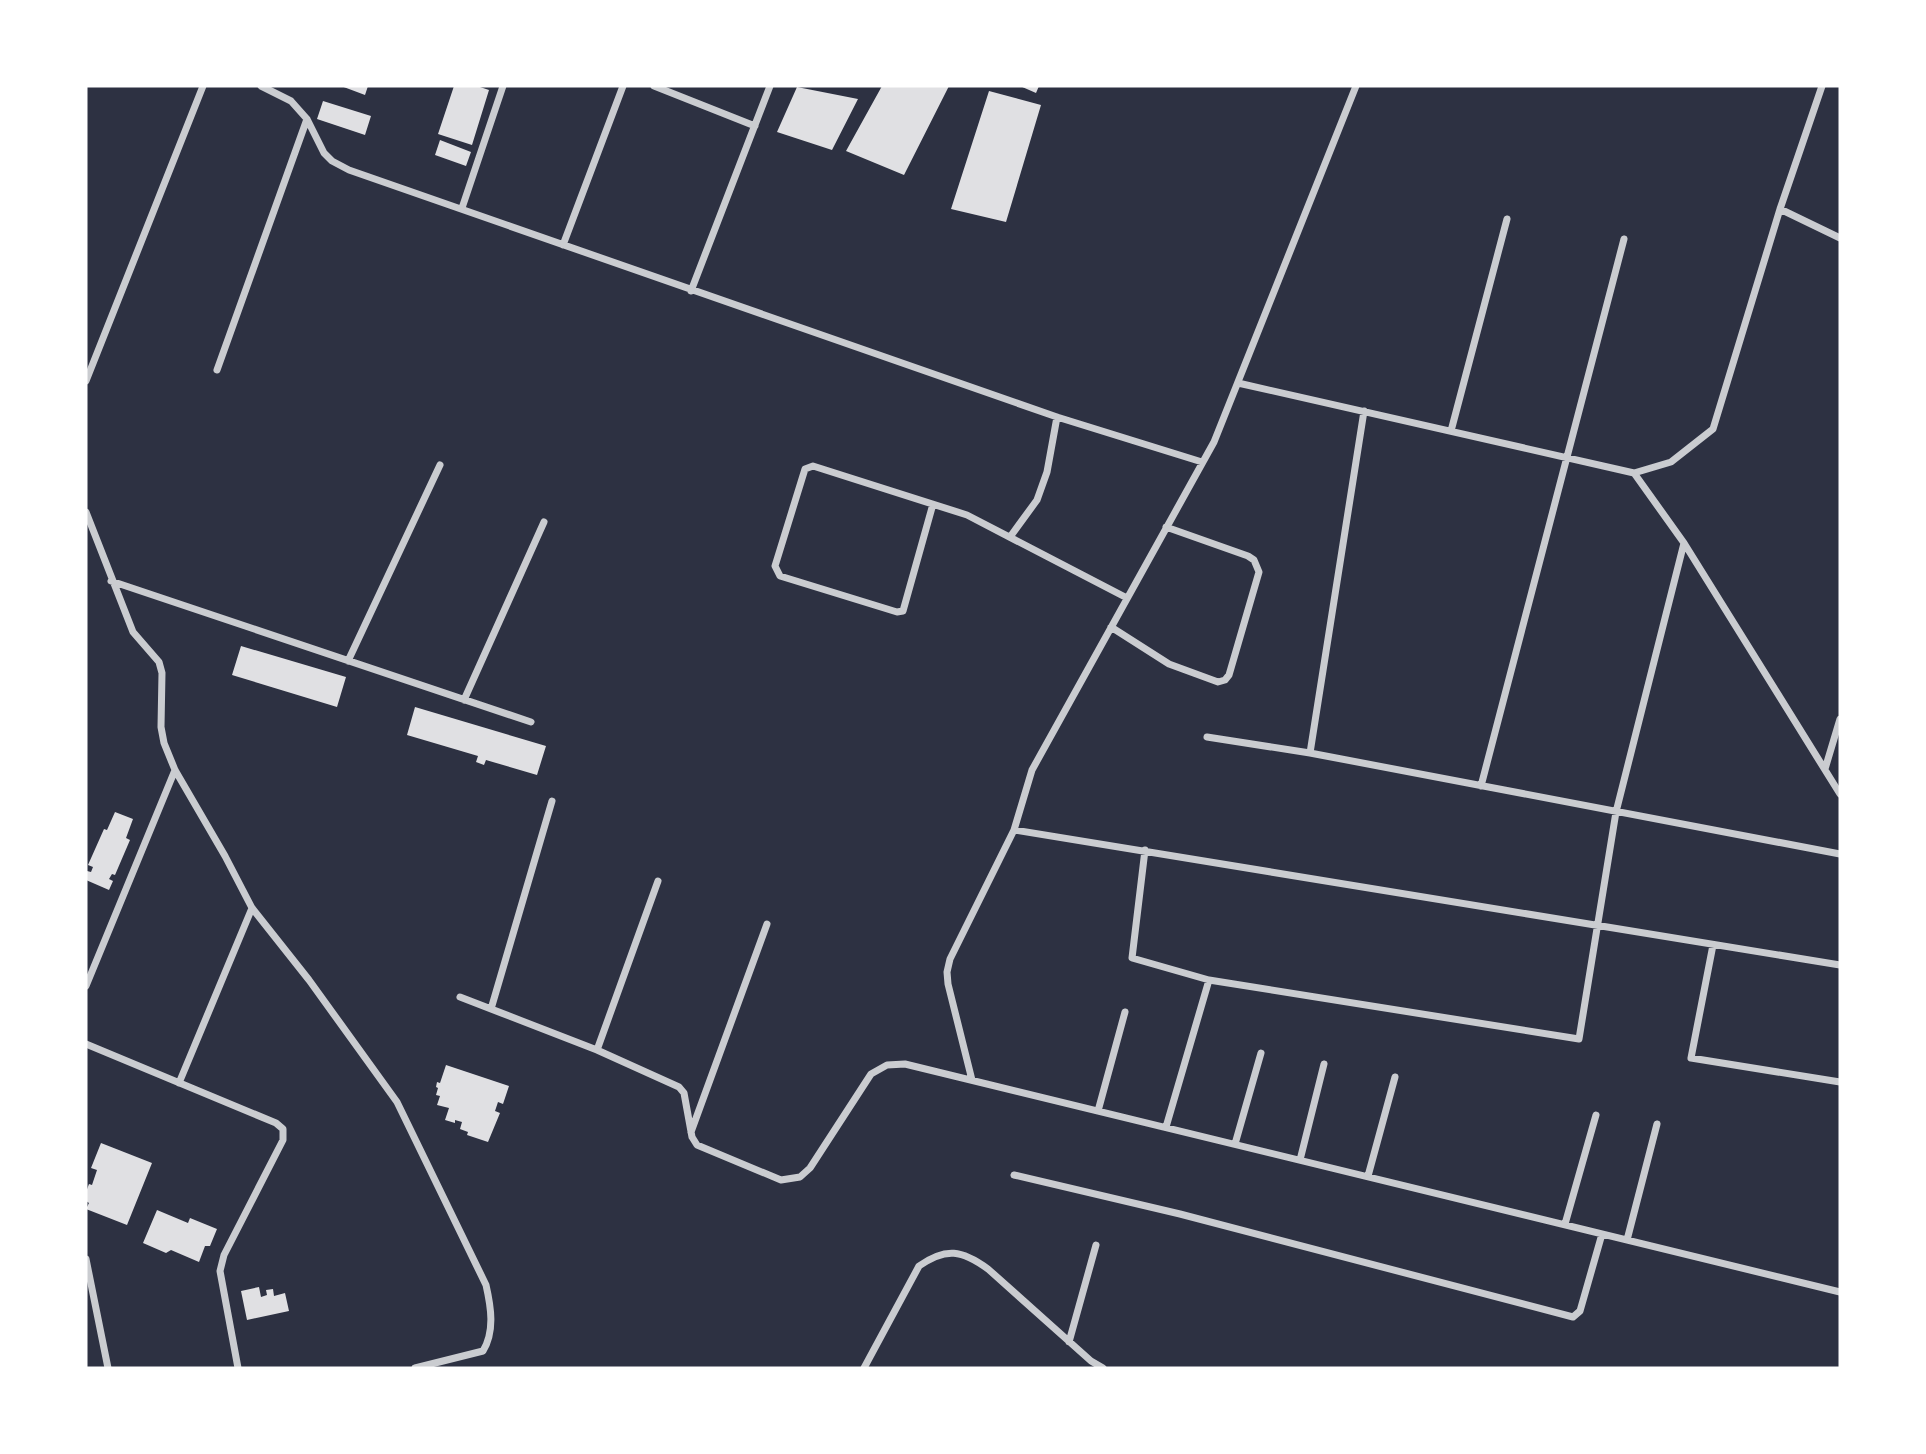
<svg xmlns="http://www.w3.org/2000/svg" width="1926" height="1454" viewBox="0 0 1926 1454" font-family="'Roboto Condensed',sans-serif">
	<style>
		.building { fill: #e0e0e3 }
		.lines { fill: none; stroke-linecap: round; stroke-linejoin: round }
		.minor { stroke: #caccd0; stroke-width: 7 }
	</style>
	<rect width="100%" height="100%" fill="#2d3142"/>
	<path class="building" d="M 341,86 L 368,86 L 365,95 Z
		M 454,86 L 477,86 L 489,90 L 472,145 L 438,134 Z
		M 882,86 L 949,86 L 904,175 L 846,151 Z
		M 1020,86 L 1039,86 L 1036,93 Z
		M 797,87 L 858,99 L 832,150 L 777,132 Z
		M 989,91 L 1041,105 L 1006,222 L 951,209 Z
		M 323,101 L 371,116 L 365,135 L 317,119 Z
		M 440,140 L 471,152 L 466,166 L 435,155 Z
		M 241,646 L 346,677 L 337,707 L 232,675 Z
		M 415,707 L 546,746 L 537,775 L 486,760 L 484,765 L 476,762 L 478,756 L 407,735 Z
		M 115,812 L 133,819 L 126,838 L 130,840 L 115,875 L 112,874 L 109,879 L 113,881 L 109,890 L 86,880 L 86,875 L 87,871 L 91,872 L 93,867 L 88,865 L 104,829 L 107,830 Z
		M 446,1065 L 509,1086 L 503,1104 L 498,1102 L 495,1111 L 500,1113 L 488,1142 L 467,1135 L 468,1132 L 460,1129 L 462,1122 L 455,1120 L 455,1123 L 445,1120 L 449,1108 L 437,1105 L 440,1096 L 436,1095 L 438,1088 L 436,1087 L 437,1082 L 440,1083 Z
		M 101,1143 L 152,1163 L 127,1225 L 86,1209 L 89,1203 L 86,1201 L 86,1192 L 89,1184 L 92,1185 L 97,1170 L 91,1168 Z
		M 157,1210 L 188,1223 L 190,1218 L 217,1229 L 210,1246 L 205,1246 L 199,1262 L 171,1250 L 166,1253 L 143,1243 Z
		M 259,1287 L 261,1297 L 267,1295 L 266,1290 L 273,1289 L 274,1296 L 285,1293 L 289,1311 L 247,1320 L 241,1291 Z"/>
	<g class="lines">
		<path class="minor" d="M 261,86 L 291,101 L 307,119 L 324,153 L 332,161 L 349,170 L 1057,417 L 1202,462
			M 654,86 L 755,126
			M 462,208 L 503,86
			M 1780,209 L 1840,238
			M 563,245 L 623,86
			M 691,291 L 770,86
			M 217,370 L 307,119
			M 86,381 L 203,86
			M 1238,383 L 1634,473 L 1684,543
			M 1451,431 L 1507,219
			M 1634,473 L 1671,462 L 1713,429 L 1780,209 L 1822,86
			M 933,504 L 903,611 L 897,612 L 780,576 L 775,566 L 805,469 L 813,466 L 967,515 L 1127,598
			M 86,512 L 133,632 L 159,662 L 162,673 L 161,727 L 164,743 L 175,770 L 225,856 L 252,908 L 309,980 L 397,1102 L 486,1285 C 491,1307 495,1331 483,1351 L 415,1368
			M 1010,537 L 1037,500 L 1047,472 L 1057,417
			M 111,581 L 531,722
			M 1111,627 L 1169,664 L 1218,682 L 1225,680 L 1229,675 L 1259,572 L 1254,560 L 1248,556 L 1166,527
			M 348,661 L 440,465
			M 464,700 L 544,522
			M 1207,737 L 1310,753 L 1840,854
			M 1310,753 L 1364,411
			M 1825,769 L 1840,719
			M 1481,786 L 1624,239
			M 1014,830 L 1840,965
			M 1145,850 L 1132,958 L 1209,980 L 1579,1039 L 1616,812 L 1684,543 L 1840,794
			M 1713,945 L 1691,1058 L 1840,1082
			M 86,986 L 175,770
			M 460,997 L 597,1050 L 679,1087 L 684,1093 L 692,1137 L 697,1145 L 781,1180 L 800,1177 L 810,1168 L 871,1074 L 887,1065 L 905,1064 L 1840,1292
			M 491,1009 L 552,801
			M 86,1044 L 276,1123 L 283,1129 L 283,1140 L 224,1255 L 220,1271 L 238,1368
			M 597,1050 L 658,881
			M 972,1080 L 948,984 L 947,972 L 950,959 L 1014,830 L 1032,770 L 1214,442 L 1356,86
			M 179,1083 L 252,908
			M 1098,1111 L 1125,1012
			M 1166,1127 L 1209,980
			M 691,1132 L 767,924
			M 1235,1144 L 1261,1053
			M 1300,1160 L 1324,1064
			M 1014,1175 L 1180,1214 L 1573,1317 L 1580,1311 L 1602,1234
			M 1368,1176 L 1395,1077
			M 1565,1224 L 1596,1115
			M 1627,1240 L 1657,1124
			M 86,1259 L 108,1368
			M 1069,1342 L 1096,1245
			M 864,1368 L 919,1266 C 946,1247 962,1250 988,1269 L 1091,1361 L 1103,1368"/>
	</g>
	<rect width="1926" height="1454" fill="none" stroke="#ffffff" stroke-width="175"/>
</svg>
